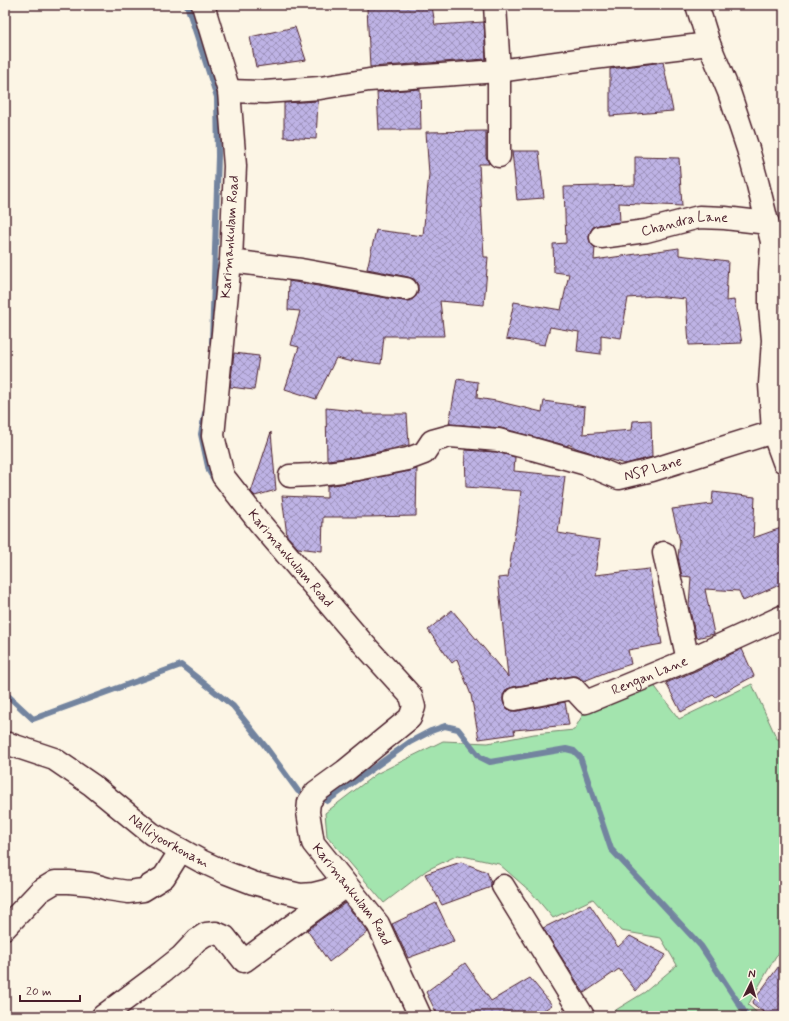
<svg xmlns="http://www.w3.org/2000/svg" width="789" height="1021" viewBox="0 0 789 1021" font-family="Mynerve,sans-serif">
	<style>
		.green { fill: #a3e4ae; stroke: #76826c }
		.lines { fill: none; stroke-linecap: round; stroke-linejoin: round }
		.stream { stroke: #73849f; stroke-width: 6 }
		.building { fill: url(#building-cross-hatch); stroke: #4a1f2b }
		.minor-casing { stroke: #4a1f2b; stroke-width: 25 }
		.tertiary-casing { stroke: #4a1f2b; stroke-width: 25 }
		.minor { stroke: #fcf5e5; stroke-width: 22 }
		.tertiary { stroke: #fcf5e5; stroke-width: 22 }
		.labels { text-anchor: middle; dominant-baseline: central; stroke-width: 4; stroke-linejoin: round; paint-order: stroke }
		.street-label { font-size: 14px; fill: #4a1f2b; stroke: #fcf5e5 }
	</style>
	<defs>
		<pattern id="building-cross-hatch" width="8" height="8" patternUnits="userSpaceOnUse"><rect width="8" height="8" fill="#beb3e5"/><path d="M0 0l8 8M0 8l8-8" fill="none" stroke="#9c91ba"/></pattern>
	</defs>
	<rect width="100%" height="100%" fill="#fcf5e5"/>
	<filter id="ink" filterUnits="userSpaceOnUse"><feTurbulence type="fractalNoise" baseFrequency=".025" numOctaves="2"/><feDisplacementMap in="SourceGraphic" scale="8" xChannelSelector="R" yChannelSelector="G"/><feConvolveMatrix kernelMatrix="1 2 1 2 8 2 1 2 1" color-interpolation-filters="sRGB"/></filter>
	<g filter="url(#ink)">
		<path class="green" d="M 653,684 L 679,719 L 752,684 L 777,739 L 784,739 L 784,948 L 776,956 L 748,1005 L 761,1016 L 606,1016 L 645,992 L 677,965 L 661,938 L 621,931 L 593,899 L 553,918 L 531,892 L 499,864 L 458,855 L 427,870 L 384,903 L 327,836 L 325,813 L 376,774 L 443,741 L 488,743 L 534,734 L 574,730 L 586,709 Z"/>
		<g class="lines">
			<path class="stream" d="M 187,5 L 217,97 L 218,156 L 212,342
				M 205,413 L 201,434 L 209,471 L 215,481
				M 5,693 L 33,719 L 181,665 L 233,706 L 265,746 L 298,791
				M 327,801 L 410,742 L 431,731 L 445,726 L 458,729 L 480,757 L 490,762 L 566,749 L 574,751 L 580,757 L 611,849 L 701,946 L 747,1016"/>
		</g>
		<path class="building" d="M 432,6 L 435,25 L 484,22 L 486,59 L 370,67 L 367,8 Z
			M 295,27 L 306,60 L 256,67 L 250,37 Z
			M 663,62 L 673,111 L 610,116 L 610,69 Z
			M 420,89 L 421,130 L 379,130 L 377,92 Z
			M 318,101 L 316,139 L 284,137 L 284,103 Z
			M 486,131 L 486,156 L 489,164 L 479,164 L 484,257 L 488,257 L 484,305 L 440,301 L 444,336 L 384,336 L 381,364 L 352,360 L 352,362 L 336,358 L 316,399 L 285,389 L 299,347 L 291,345 L 300,311 L 288,310 L 289,281 L 404,301 L 410,301 L 415,297 L 418,292 L 418,285 L 414,279 L 408,277 L 367,269 L 376,230 L 423,236 L 429,174 L 426,132 Z
			M 512,151 L 539,151 L 544,198 L 517,200 Z
			M 635,157 L 679,158 L 682,206 L 619,203 L 620,222 L 599,225 L 593,227 L 590,232 L 589,239 L 591,244 L 595,247 L 594,260 L 679,248 L 679,255 L 728,261 L 726,301 L 734,300 L 742,343 L 689,345 L 686,299 L 654,296 L 628,298 L 621,338 L 601,335 L 601,354 L 577,351 L 579,332 L 550,327 L 545,345 L 506,339 L 514,302 L 561,310 L 569,274 L 554,272 L 553,244 L 566,243 L 564,187 L 635,185 Z
			M 234,353 L 259,356 L 254,390 L 230,387 Z
			M 457,379 L 478,382 L 477,398 L 496,401 L 542,412 L 544,401 L 585,407 L 583,434 L 632,430 L 633,421 L 651,420 L 652,457 L 625,464 L 604,458 L 589,452 L 576,448 L 568,444 L 568,446 L 501,428 L 449,424 Z
			M 326,408 L 363,412 L 363,414 L 407,414 L 409,445 L 356,457 L 327,460 Z
			M 271,432 L 276,490 L 255,496 L 251,492 Z
			M 465,450 L 496,452 L 515,457 L 514,471 L 565,476 L 558,533 L 600,540 L 595,575 L 649,569 L 662,644 L 628,650 L 631,664 L 609,671 L 584,681 L 577,676 L 571,676 L 513,687 L 507,689 L 503,695 L 503,701 L 505,707 L 511,711 L 517,711 L 565,702 L 569,725 L 514,730 L 515,734 L 479,739 L 471,695 L 457,659 L 452,663 L 428,630 L 452,610 L 508,677 L 498,578 L 508,577 L 516,525 L 517,525 L 521,491 L 466,487 Z
			M 417,469 L 416,516 L 366,517 L 323,517 L 322,551 L 298,548 L 287,536 L 282,496 L 327,498 L 327,486 L 360,481 L 410,471 Z
			M 713,492 L 755,497 L 753,538 L 784,527 L 784,583 L 743,601 L 739,591 L 705,589 L 714,634 L 696,638 L 689,606 L 691,577 L 682,576 L 678,557 L 680,541 L 672,509 L 712,504 Z
			M 742,649 L 754,676 L 715,697 L 713,695 L 681,712 L 666,683 L 693,672 Z
			M 461,862 L 487,872 L 491,883 L 491,887 L 442,905 L 425,874 Z
			M 345,903 L 368,932 L 329,962 L 307,930 Z
			M 436,903 L 454,941 L 408,958 L 392,924 Z
			M 590,905 L 618,947 L 630,936 L 666,955 L 636,991 L 619,969 L 584,993 L 543,928 Z
			M 784,959 L 784,1016 L 768,1016 L 752,1003 Z
			M 465,963 L 491,1001 L 530,978 L 552,1005 L 535,1016 L 438,1016 L 426,992 Z"/>
		<g class="lines">
			<defs>
				<g id="minor">
					<path id="s1" d="M 203,5 L 229,91 L 235,166 L 231,261 L 229,272 L 213,436 L 223,476 L 259,522 L 360,640 L 411,696 L 414,707 L 410,718 L 345,771 L 316,792 L 309,802 L 308,812 L 313,843 L 378,924 L 420,1016"/>
					<path d="M 495,5 L 499,71 L 499,156"/>
					<path d="M 229,91 L 265,92 L 320,88 L 369,80 L 499,71 L 585,59 L 709,44"/>
					<path id="s2" d="M 601,237 L 646,231 L 699,217 L 725,218 L 768,223"/>
					<path d="M 231,261 L 301,270 L 406,289"/>
					<path id="s3" d="M 290,476 L 311,475 L 358,469 L 408,459 L 424,453 L 432,441 L 450,436 L 498,440 L 533,449 L 586,464 L 619,478 L 652,470 L 773,432"/>
					<path d="M 664,553 L 688,660"/>
					<path id="s4" d="M 515,699 L 573,688 L 586,702 L 688,660 L 773,621 L 784,616"/>
					<path id="s5" d="M 5,744 L 9,744 L 54,759 L 92,785 L 152,834 L 201,861 L 227,873 L 253,883 L 279,890 L 300,895 L 314,894 L 326,891 L 336,886 L 347,886"/>
					<path d="M 503,886 L 583,1016"/>
					<path d="M 5,928 L 40,891 L 55,882 L 69,882 L 91,884 L 108,889 L 128,892 L 143,890 L 164,877 L 181,850"/>
					<path d="M 103,1016 L 162,972 L 181,957 L 197,940 L 206,934 L 216,933 L 225,937 L 244,961 L 338,892"/>
				</g>
				<path id="tertiary" d="M 697,5 L 709,44 L 729,92 L 748,149 L 758,185 L 772,242 L 770,273 L 770,307 L 773,340 L 770,384 L 773,432 L 784,462"/>
			</defs>
			<use href="#minor" class="minor-casing"/>
			<use href="#tertiary" class="tertiary-casing"/>
			<use href="#minor" class="minor"/>
			<use href="#tertiary" class="tertiary"/>
		</g>
	</g>
	<g class="labels">
		<g class="street-label">
			<text stroke="none"><textPath href="#s2" startOffset="85">Chandra Lane</textPath></text>
			<text transform="translate(230 237) rotate(-86)">Karimankulam Road</text>
			<text stroke="none"><textPath href="#s3" startOffset="380">NSP Lane</textPath></text>
			<text stroke="none"><textPath href="#s1" startOffset="584">Karimankulam Road</textPath></text>
			<text stroke="none"><textPath href="#s4" startOffset="147">Rengan Lane</textPath></text>
			<text stroke="none"><textPath href="#s5" startOffset="193">Nalliyoorkonam</textPath></text>
			<text stroke="none"><textPath href="#s1" startOffset="1028">Karimankulam Road</textPath></text>
		</g>
	</g>
	<rect width="789" height="1021" fill="none" stroke="#fcf5e5" stroke-width="20"/>
	<rect x="10" y="10" width="769" height="1001" fill="none" stroke="#4a1f2b" stroke-width="1.5" filter="url(#ink)"/>
	<g transform="translate(751 983) rotate(5)" stroke="#fcf5e5" stroke-width="3" paint-order="stroke">
	<path d="M0-3L7 15L0 10L-7 15Z" fill="#4a1f2b"/>
	<text y="-6" font-size="11" font-weight="bold" text-anchor="middle" fill="#4a1f2b">N</text>
	</g>
	<path d="M20 995v6h60v-6" fill="none" stroke="#4a1f2b" stroke-width="2"/>
	<text x="26" y="995" font-size="12" fill="#4a1f2b" stroke="#fcf5e5" stroke-width="3" paint-order="stroke">20 m</text>
</svg>
